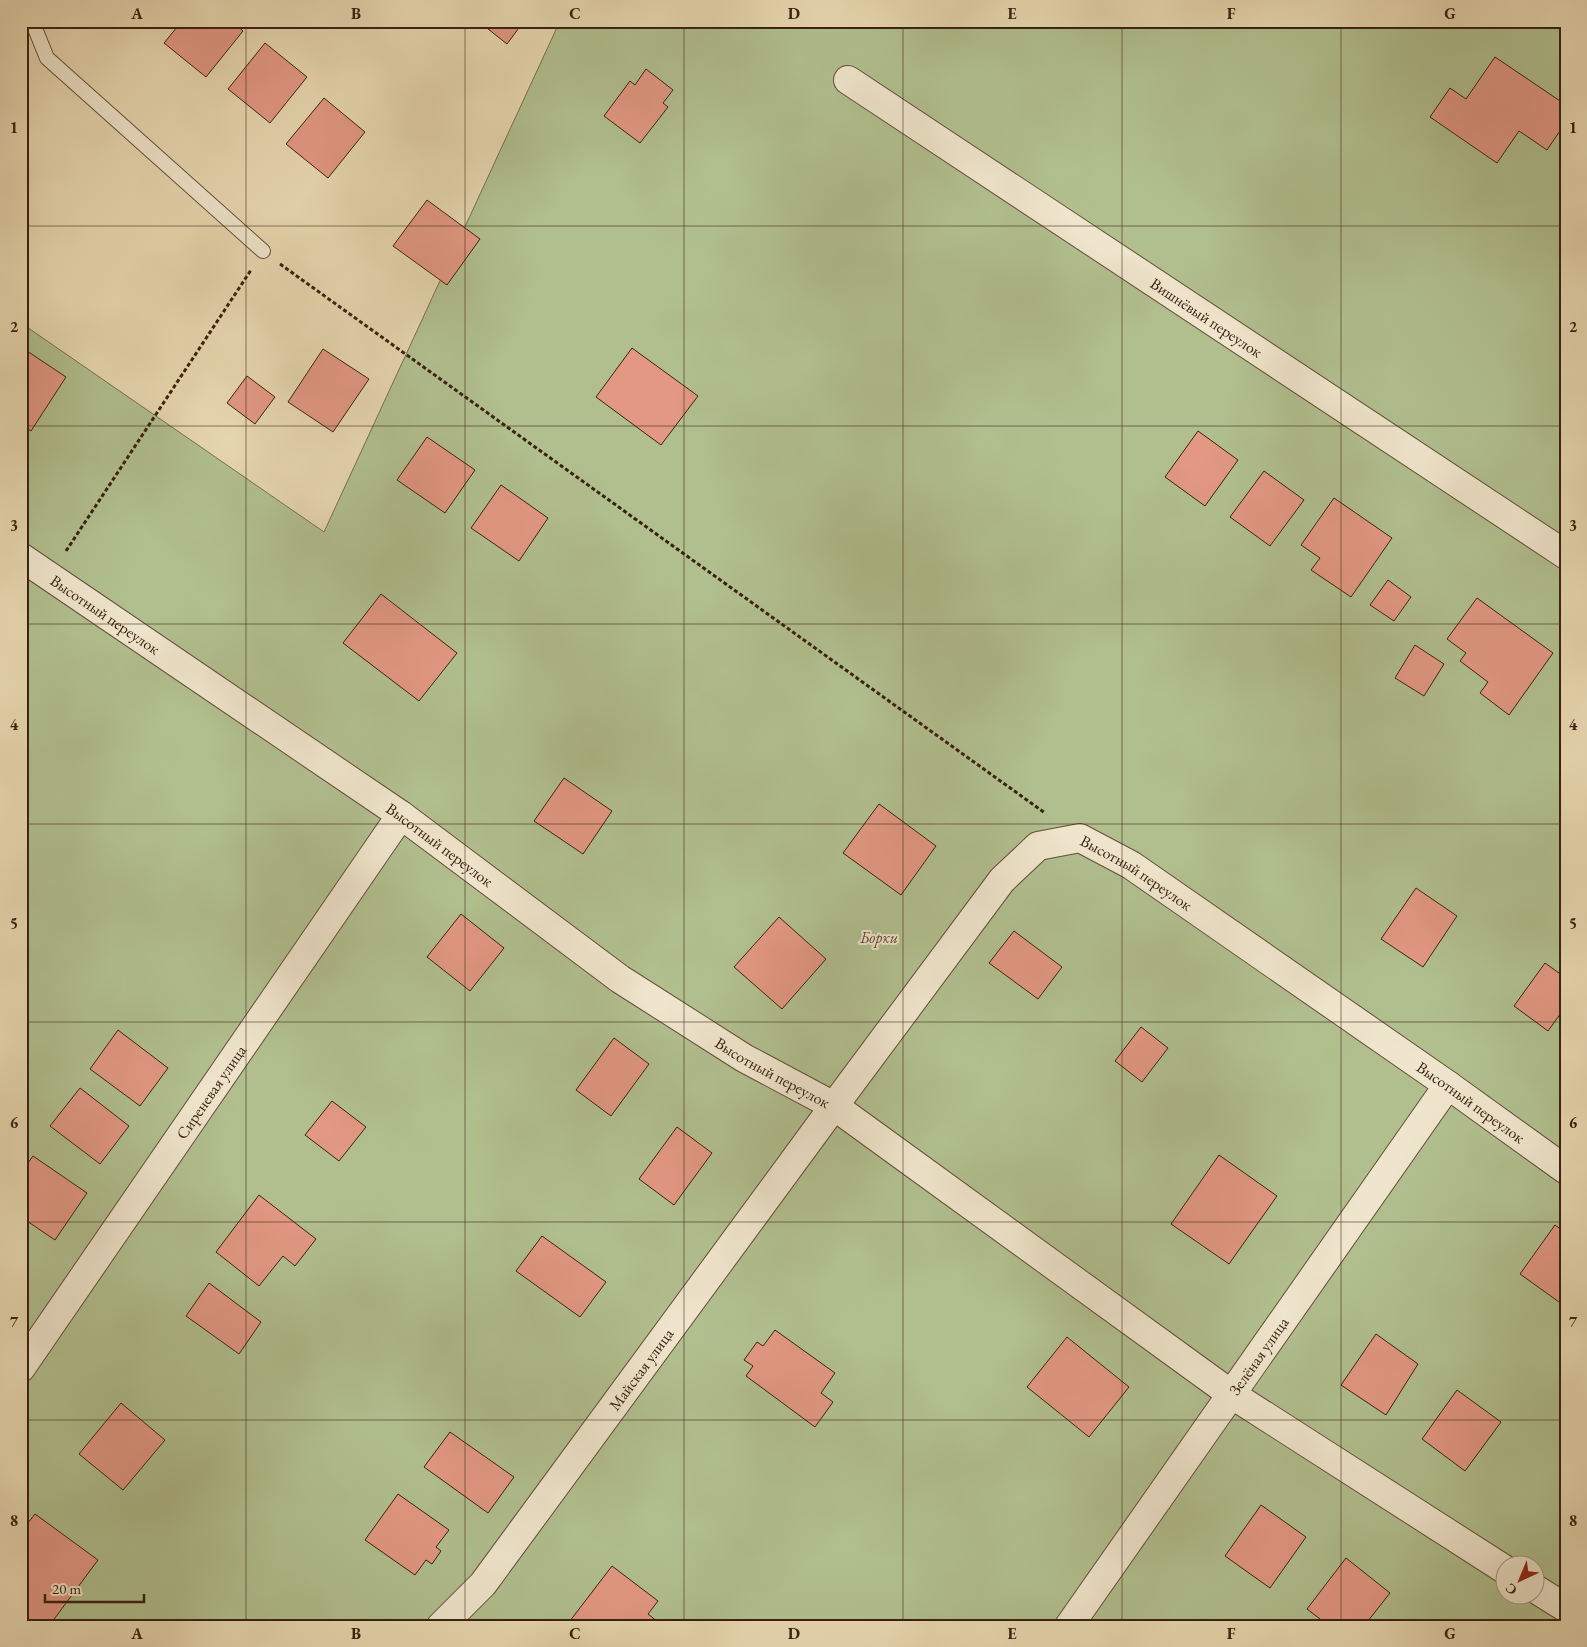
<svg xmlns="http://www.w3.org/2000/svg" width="1587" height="1647" viewBox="0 0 1587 1647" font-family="'EB Garamond',serif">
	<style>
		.green { fill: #b1bf8f; stroke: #757050; fill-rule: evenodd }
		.building { fill: #e29883; stroke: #392110 }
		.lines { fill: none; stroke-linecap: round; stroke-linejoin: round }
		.service-casing { stroke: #644e38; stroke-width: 16 }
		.minor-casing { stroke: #644e38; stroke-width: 30 }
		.path { stroke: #392110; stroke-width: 3; stroke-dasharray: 4 2.5; stroke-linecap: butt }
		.service { stroke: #efe5cc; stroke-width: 14 }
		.minor { stroke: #efe5cc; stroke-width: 28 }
		.grid { fill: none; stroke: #392110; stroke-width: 1; stroke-opacity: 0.55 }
		.labels { text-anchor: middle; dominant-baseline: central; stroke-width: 4; stroke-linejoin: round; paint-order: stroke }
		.street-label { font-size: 16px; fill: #392110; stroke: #efe5cc }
		.park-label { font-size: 16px; font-style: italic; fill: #574830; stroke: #efe5cc }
		.neatline { fill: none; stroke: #392110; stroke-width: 2 }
		.grid-label { font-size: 16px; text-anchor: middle; font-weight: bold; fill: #392110 }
	</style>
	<rect width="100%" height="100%" fill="#e7d7b0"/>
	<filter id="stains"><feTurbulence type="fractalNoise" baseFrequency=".004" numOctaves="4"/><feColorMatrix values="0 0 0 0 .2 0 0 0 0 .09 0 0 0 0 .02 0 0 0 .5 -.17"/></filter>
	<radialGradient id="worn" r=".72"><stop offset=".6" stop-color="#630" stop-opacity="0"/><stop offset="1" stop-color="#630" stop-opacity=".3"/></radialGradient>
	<path class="green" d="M 560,21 L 1566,21 L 1566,1626 L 21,1626 L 21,323 L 324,532 ZM 1504,1564 L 1534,1564 L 1534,1594 L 1504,1594 Z"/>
	<path class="building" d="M 182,21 L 232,21 L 243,31 L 206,77 L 164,43 Z
		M 478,21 L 524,21 L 507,44 Z
		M 265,43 L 307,77 L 270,123 L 228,89 Z
		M 1495,57 L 1566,105 L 1566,122 L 1547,150 L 1519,131 L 1497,163 L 1430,117 L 1450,88 L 1466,99 Z
		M 646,69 L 673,90 L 663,103 L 668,107 L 640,143 L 604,116 L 630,81 L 635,85 Z
		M 324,98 L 365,132 L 328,178 L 286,144 Z
		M 427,200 L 480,239 L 447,285 L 393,246 Z
		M 21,347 L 66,377 L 31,431 L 21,424 Z
		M 632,348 L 698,396 L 661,445 L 596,397 Z
		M 323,349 L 369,379 L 333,432 L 288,402 Z
		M 247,376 L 275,397 L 255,424 L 227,403 Z
		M 1198,431 L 1238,460 L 1205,506 L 1165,477 Z
		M 427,437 L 475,470 L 445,513 L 397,480 Z
		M 1264,471 L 1304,500 L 1270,546 L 1230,517 Z
		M 501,485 L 548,518 L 519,561 L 471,528 Z
		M 1334,498 L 1392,538 L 1351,597 L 1311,570 L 1320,558 L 1301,545 Z
		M 1388,580 L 1411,597 L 1394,621 L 1370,605 Z
		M 381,594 L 457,653 L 419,701 L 343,643 Z
		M 1477,598 L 1553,653 L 1509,715 L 1480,693 L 1488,682 L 1460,661 L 1466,653 L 1447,639 Z
		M 1415,645 L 1444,664 L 1424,696 L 1395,678 Z
		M 564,778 L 612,811 L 583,854 L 534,821 Z
		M 879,804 L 936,846 L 901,895 L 843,853 Z
		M 1416,888 L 1457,916 L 1423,967 L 1381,939 Z
		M 461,914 L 504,948 L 470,991 L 427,957 Z
		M 779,917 L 826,959 L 782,1009 L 734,967 Z
		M 1014,931 L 1062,967 L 1038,999 L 989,963 Z
		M 1545,963 L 1566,978 L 1566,1006 L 1548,1031 L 1514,1006 Z
		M 1141,1027 L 1168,1048 L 1142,1082 L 1115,1061 Z
		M 118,1030 L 168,1068 L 140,1106 L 90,1069 Z
		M 614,1038 L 649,1064 L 611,1116 L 576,1090 Z
		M 80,1088 L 129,1126 L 100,1164 L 50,1126 Z
		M 332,1101 L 366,1127 L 339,1161 L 305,1135 Z
		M 677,1127 L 712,1153 L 674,1205 L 639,1179 Z
		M 1219,1155 L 1277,1196 L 1229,1264 L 1171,1224 Z
		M 33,1156 L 87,1193 L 55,1240 L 21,1217 L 21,1173 Z
		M 259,1195 L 316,1239 L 295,1266 L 283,1256 L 259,1286 L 216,1252 Z
		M 1555,1225 L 1566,1233 L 1566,1307 L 1520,1274 Z
		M 542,1236 L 606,1282 L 580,1317 L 516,1271 Z
		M 209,1283 L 261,1322 L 239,1354 L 186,1316 Z
		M 775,1330 L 835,1373 L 821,1393 L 833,1402 L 815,1427 L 746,1376 L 753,1366 L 744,1360 L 757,1342 L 763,1346 Z
		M 1376,1334 L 1418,1364 L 1386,1415 L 1341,1385 Z
		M 1067,1337 L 1129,1387 L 1089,1437 L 1027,1387 Z
		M 1457,1390 L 1501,1422 L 1465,1471 L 1422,1439 Z
		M 121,1403 L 165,1440 L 123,1490 L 79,1454 Z
		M 450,1432 L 514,1477 L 488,1513 L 424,1467 Z
		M 398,1494 L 449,1530 L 436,1547 L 441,1551 L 432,1564 L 426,1560 L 415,1575 L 365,1540 Z
		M 1261,1505 L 1306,1537 L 1270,1588 L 1225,1556 Z
		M 35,1514 L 98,1560 L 49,1626 L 21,1626 L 21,1532 Z
		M 1346,1558 L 1390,1593 L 1364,1626 L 1329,1626 L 1307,1609 Z
		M 612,1566 L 658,1601 L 648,1614 L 663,1626 L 566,1626 Z"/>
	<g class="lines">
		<defs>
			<path id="service" d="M 32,21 L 47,58 L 263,251"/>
			<g id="minor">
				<path id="s1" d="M 848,80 L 1566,555"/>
				<path id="s2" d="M 21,557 L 401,815 L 620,979 L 744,1058 L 834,1106 L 1002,880 L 1038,846 L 1080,838 L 1131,865 L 1448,1085 L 1566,1170"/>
				<path id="s3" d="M 21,1368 L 401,815"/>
				<path d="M 1534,1588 L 1566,1608"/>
				<path id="s4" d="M 441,1626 L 483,1584 L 834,1106 L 1231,1394 L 1504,1569"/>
				<path id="s5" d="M 1069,1626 L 1448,1085"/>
			</g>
		</defs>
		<use href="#service" class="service-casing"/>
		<use href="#minor" class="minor-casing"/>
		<path class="path" d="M 280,264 L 1045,813
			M 66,551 L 251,270"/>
		<use href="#service" class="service"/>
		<use href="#minor" class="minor"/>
	</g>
	<path class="grid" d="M 246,21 L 246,1626M 465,21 L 465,1626M 684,21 L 684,1626M 903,21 L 903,1626M 1122,21 L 1122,1626M 1341,21 L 1341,1626M 21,226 L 1566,226M 21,426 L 1566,426M 21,624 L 1566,624M 21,824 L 1566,824M 21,1022 L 1566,1022M 21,1222 L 1566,1222M 21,1420 L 1566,1420"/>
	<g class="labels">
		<g class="street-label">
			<text stroke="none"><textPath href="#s1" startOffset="430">Вишнёвый переулок</textPath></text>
			<text stroke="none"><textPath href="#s2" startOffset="102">Высотный переулок</textPath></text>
			<text stroke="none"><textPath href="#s2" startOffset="508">Высотный переулок</textPath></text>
			<text stroke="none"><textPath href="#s2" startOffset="1422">Высотный переулок</textPath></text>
			<text stroke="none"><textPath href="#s2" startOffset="912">Высотный переулок</textPath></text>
			<text stroke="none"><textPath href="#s3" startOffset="335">Сиреневая улица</textPath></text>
			<text stroke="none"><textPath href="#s2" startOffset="1828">Высотный переулок</textPath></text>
			<text stroke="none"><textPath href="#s5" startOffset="330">Зелёная улица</textPath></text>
			<text stroke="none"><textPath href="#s4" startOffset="326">Майская улица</textPath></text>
		</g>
		<g class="park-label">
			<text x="879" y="937">Борки</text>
		</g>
	</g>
	<rect width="1587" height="1647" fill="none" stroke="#e7d7b0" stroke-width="55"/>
	<g transform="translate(1520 1580) rotate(224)"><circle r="24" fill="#efe5cc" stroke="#a69781"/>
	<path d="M0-4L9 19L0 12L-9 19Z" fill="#8f2418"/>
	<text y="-8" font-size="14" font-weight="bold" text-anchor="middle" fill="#392110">С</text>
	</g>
	<path d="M45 1594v8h99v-8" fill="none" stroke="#392110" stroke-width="2.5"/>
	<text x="52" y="1594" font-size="15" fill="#392110" stroke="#efe5cc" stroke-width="4" paint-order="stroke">20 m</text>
	<rect x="28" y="28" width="1532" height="1592" class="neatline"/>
	<g class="grid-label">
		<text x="137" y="19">A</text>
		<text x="356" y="19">B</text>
		<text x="575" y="19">C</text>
		<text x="794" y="19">D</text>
		<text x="1012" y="19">E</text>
		<text x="1231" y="19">F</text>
		<text x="1450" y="19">G</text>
		<text x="14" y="133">1</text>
		<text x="1573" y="133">1</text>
		<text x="14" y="332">2</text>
		<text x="1573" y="332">2</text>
		<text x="14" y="531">3</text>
		<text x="1573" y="531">3</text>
		<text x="14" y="730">4</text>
		<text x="1573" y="730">4</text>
		<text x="14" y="929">5</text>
		<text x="1573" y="929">5</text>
		<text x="14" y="1128">6</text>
		<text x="1573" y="1128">6</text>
		<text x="14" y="1327">7</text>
		<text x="1573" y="1327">7</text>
		<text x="14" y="1526">8</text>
		<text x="1573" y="1526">8</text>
		<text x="137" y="1639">A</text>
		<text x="356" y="1639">B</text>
		<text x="575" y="1639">C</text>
		<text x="794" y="1639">D</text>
		<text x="1012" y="1639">E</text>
		<text x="1231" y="1639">F</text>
		<text x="1450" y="1639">G</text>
	</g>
	<rect width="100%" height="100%" filter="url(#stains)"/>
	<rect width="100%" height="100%" fill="url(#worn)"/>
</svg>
